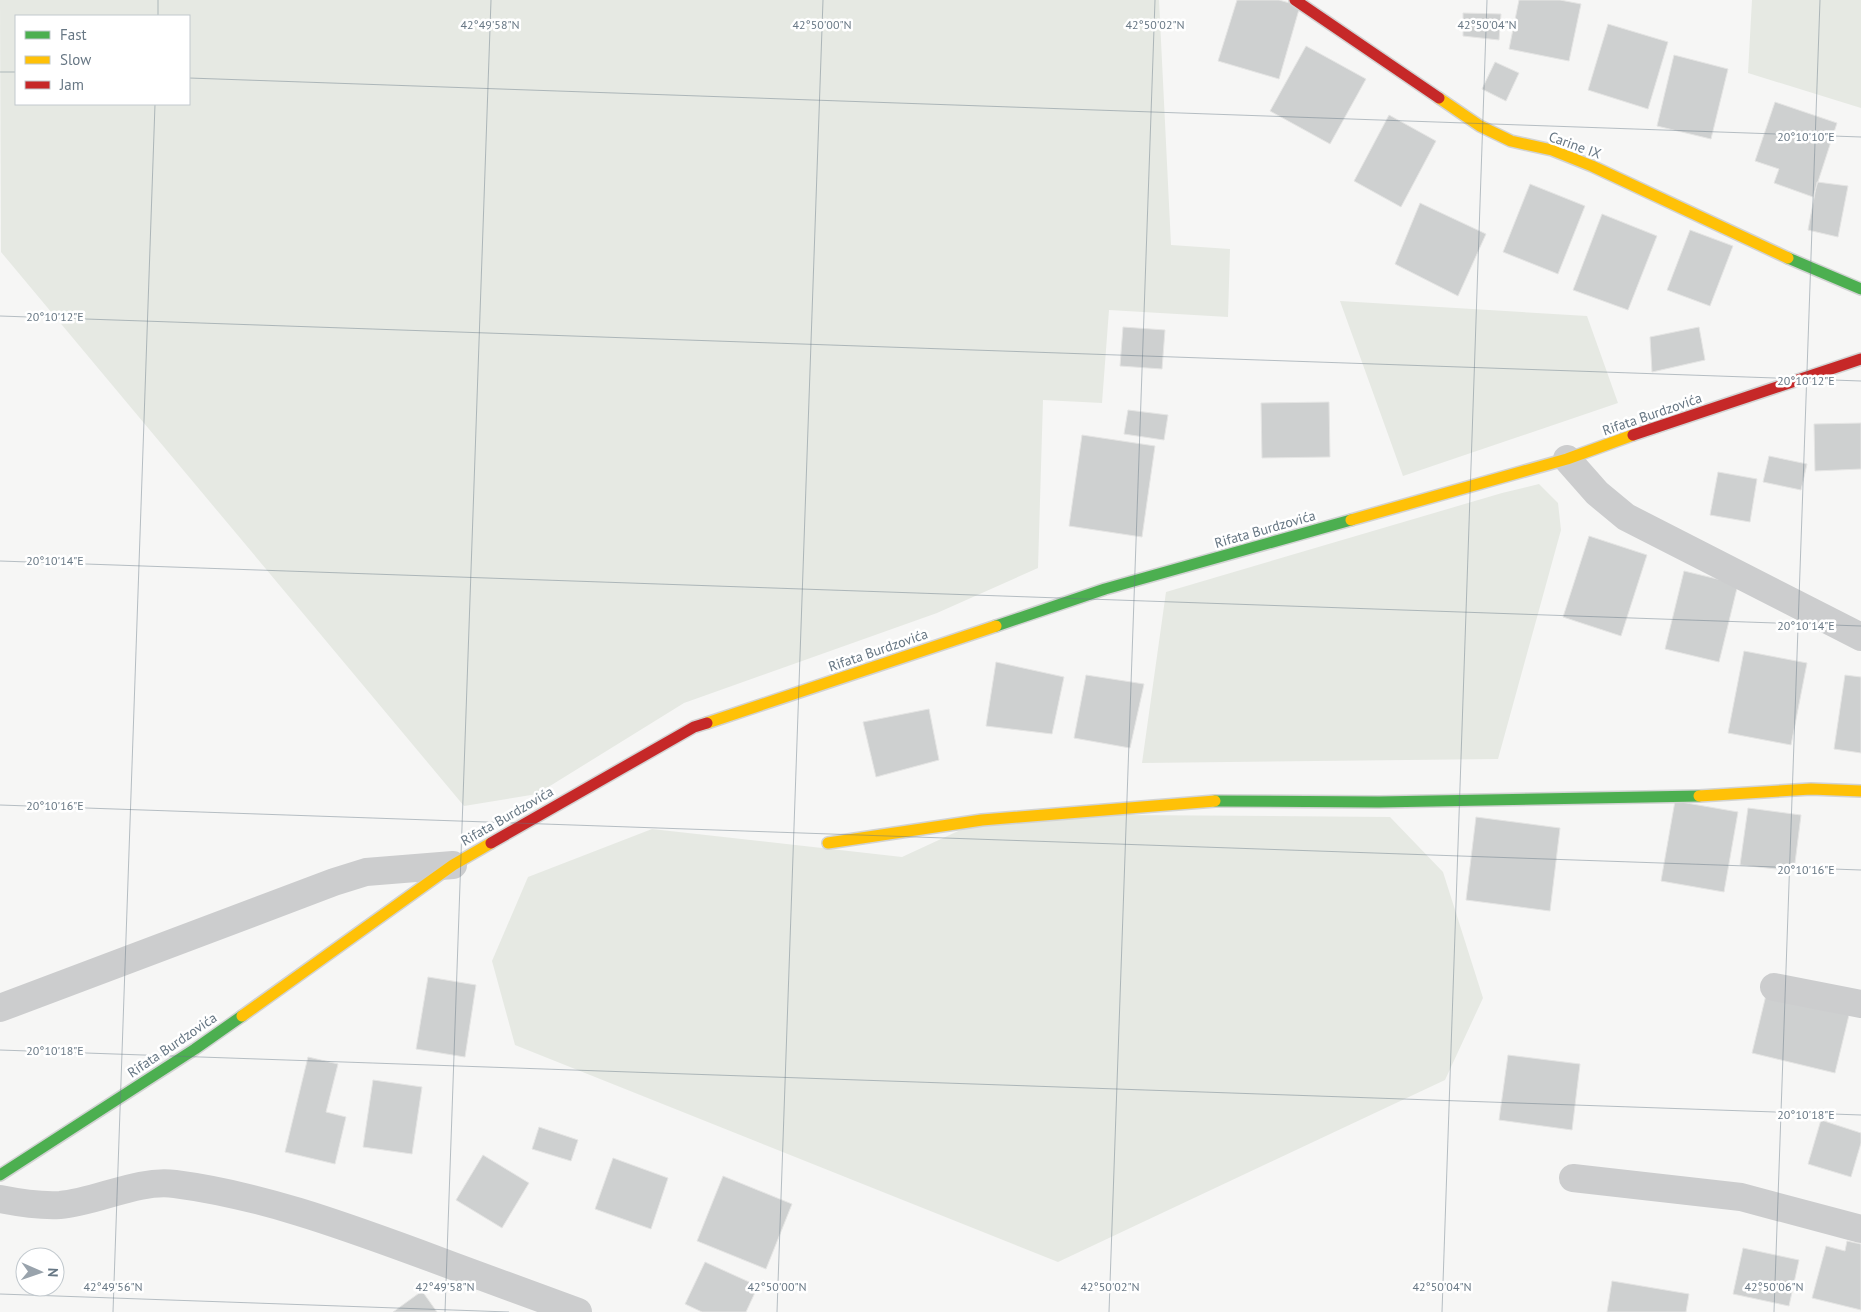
<svg xmlns="http://www.w3.org/2000/svg" width="1861" height="1312" viewBox="0 0 1861 1312" font-family="'PT Sans',sans-serif">
	<style>
		.green { fill: #e6e9e3; fill-rule: evenodd }
		.building { fill: #ced0d0; stroke: #e5e5e4 }
		.lines { fill: none; stroke-linecap: round; stroke-linejoin: round }
		.fast-casing { stroke: #d2d3d3; stroke-width: 14 }
		.slow-casing { stroke: #d2d3d3; stroke-width: 14 }
		.jam-casing { stroke: #d2d3d3; stroke-width: 14 }
		.street { stroke: #cccdce; stroke-width: 28 }
		.fast { stroke: #4caf50; stroke-width: 11 }
		.slow { stroke: #ffc107; stroke-width: 11 }
		.jam { stroke: #c62828; stroke-width: 11 }
		.ticks { fill: none; stroke: #677784; stroke-width: 1; stroke-opacity: 0.45 }
		.labels { text-anchor: middle; dominant-baseline: central; stroke-width: 5; stroke-linejoin: round; paint-order: stroke }
		.street-label { font-size: 14px; fill: #677784; stroke: #fff }
		.ticks-label { font-size: 12px; text-anchor: middle; fill: #677784; stroke: #fff; stroke-width: 5; stroke-linejoin: round; paint-order: stroke }
	</style>
	<rect width="100%" height="100%" fill="#f6f6f5"/>
	<path class="green" d="M 0,0 L 1159,0 L 1171,245 L 1230,249 L 1228,317 L 1109,310 L 1102,403 L 1043,400 L 1038,568 L 937,613 L 684,703 L 537,794 L 464,806 L 1,252 ZM 16,16 L 189,16 L 189,104 L 16,104 Z
		M 1752,0 L 1861,0 L 1861,108 L 1748,73 Z
		M 1340,301 L 1587,316 L 1618,403 L 1403,476 Z
		M 1539,484 L 1558,503 L 1561,530 L 1498,759 L 1142,763 L 1166,592 L 1502,493 Z
		M 995,814 L 1390,817 L 1443,872 L 1483,998 L 1445,1080 L 1058,1262 L 515,1045 L 492,961 L 528,877 L 652,829 L 902,857 Z"/>
	<path class="building" d="M 1237,0 L 1279,0 L 1300,6 L 1279,79 L 1218,61 Z
		M 1519,0 L 1560,0 L 1581,4 L 1569,61 L 1509,49 Z
		M 1463,13 L 1501,14 L 1499,40 L 1463,36 Z
		M 1608,24 L 1668,42 L 1648,109 L 1588,90 Z
		M 1306,46 L 1366,79 L 1330,144 L 1270,111 Z
		M 1674,55 L 1728,69 L 1711,139 L 1657,126 Z
		M 1495,62 L 1519,73 L 1506,101 L 1482,89 Z
		M 1775,102 L 1837,123 L 1813,197 L 1774,183 L 1779,169 L 1755,161 Z
		M 1389,115 L 1436,141 L 1401,207 L 1354,181 Z
		M 1817,182 L 1848,186 L 1838,237 L 1808,230 Z
		M 1530,184 L 1585,206 L 1558,274 L 1503,252 Z
		M 1420,203 L 1486,234 L 1458,296 L 1395,264 Z
		M 1602,214 L 1657,236 L 1628,310 L 1573,290 Z
		M 1690,230 L 1733,246 L 1710,306 L 1667,290 Z
		M 1123,327 L 1165,330 L 1162,369 L 1120,366 Z
		M 1699,327 L 1705,360 L 1652,372 L 1650,337 Z
		M 1329,402 L 1330,457 L 1262,458 L 1261,403 Z
		M 1128,410 L 1168,415 L 1164,440 L 1124,434 Z
		M 1861,423 L 1861,469 L 1815,471 L 1814,424 Z
		M 1082,435 L 1155,446 L 1142,537 L 1069,526 Z
		M 1769,456 L 1807,464 L 1801,490 L 1763,482 Z
		M 1718,472 L 1757,479 L 1750,522 L 1710,515 Z
		M 1589,536 L 1647,555 L 1621,636 L 1563,617 Z
		M 1684,571 L 1738,584 L 1719,662 L 1665,649 Z
		M 1744,651 L 1807,663 L 1791,745 L 1728,733 Z
		M 996,662 L 1064,677 L 1052,734 L 986,726 Z
		M 1086,675 L 1144,684 L 1130,748 L 1074,738 Z
		M 1845,675 L 1861,677 L 1861,753 L 1834,749 Z
		M 929,709 L 939,760 L 876,777 L 863,722 Z
		M 1675,801 L 1738,812 L 1724,892 L 1661,881 Z
		M 1748,808 L 1801,815 L 1794,871 L 1740,865 Z
		M 1476,817 L 1560,828 L 1550,911 L 1466,900 Z
		M 428,977 L 476,985 L 465,1057 L 416,1049 Z
		M 1766,995 L 1849,1015 L 1835,1073 L 1752,1053 Z
		M 1508,1055 L 1580,1064 L 1572,1130 L 1499,1120 Z
		M 308,1057 L 338,1064 L 326,1112 L 346,1117 L 335,1164 L 285,1152 Z
		M 373,1080 L 422,1087 L 412,1154 L 363,1147 Z
		M 1821,1120 L 1861,1133 L 1861,1143 L 1851,1177 L 1808,1164 Z
		M 539,1127 L 578,1140 L 571,1161 L 532,1149 Z
		M 483,1155 L 529,1183 L 502,1228 L 456,1200 Z
		M 613,1158 L 668,1178 L 651,1229 L 595,1209 Z
		M 723,1176 L 792,1204 L 766,1269 L 697,1241 Z
		M 1847,1241 L 1861,1244 L 1861,1310 L 1812,1298 L 1826,1246 L 1845,1251 Z
		M 1743,1248 L 1799,1260 L 1789,1306 L 1733,1294 Z
		M 705,1262 L 758,1286 L 746,1312 L 702,1312 L 685,1304 Z
		M 1612,1281 L 1689,1294 L 1686,1312 L 1607,1312 Z
		M 422,1291 L 437,1312 L 393,1312 Z"/>
	<g class="lines">
		<defs>
			<path id="fast" d="M 1788,258 L 1861,289
				M 996,626 L 1105,589 L 1351,520
				M 1215,801 L 1379,802 L 1699,796
				M 0,1175 L 195,1049 L 242,1016"/>
			<path id="slow" d="M 1439,98 L 1480,126 L 1511,141 L 1552,150 L 1592,166 L 1788,258
				M 1351,520 L 1567,459 L 1633,435
				M 707,723 L 996,626
				M 1699,796 L 1811,789 L 1861,791
				M 828,843 L 982,820 L 1215,801
				M 242,1016 L 453,865 L 491,843"/>
			<path id="jam" d="M 1295,0 L 1439,98
				M 1633,435 L 1861,359
				M 491,843 L 694,727 L 707,723"/>
		</defs>
		<use href="#fast" class="fast-casing"/>
		<use href="#slow" class="slow-casing"/>
		<use href="#jam" class="jam-casing"/>
		<path class="street" d="M 1567,459 L 1597,493 L 1626,517 L 1861,637
			M 1774,987 L 1861,1004
			M 0,1008 L 334,882 L 366,872 L 453,865
			M 1573,1178 L 1741,1197 L 1861,1229
			M 0,1199 C 20,1203 40,1206 60,1205 C 97,1202 137,1179 175,1184 C 259,1195 339,1224 418,1253 C 471,1273 524,1292 578,1312"/>
		<use href="#fast" class="fast"/>
		<use href="#slow" class="slow"/>
		<use href="#jam" class="jam"/>
	</g>
	<path class="ticks" d="M 158,16 L 158,0M 0,72 L 16,72M 189,78 L 1861,137M 0,316 L 1861,381M 0,561 L 1861,626M 0,805 L 1861,870M 0,1050 L 1861,1115M 0,1294 L 509,1312M 113,1312 L 155,104M 445,1312 L 491,0M 777,1312 L 823,0M 1109,1312 L 1155,0M 1442,1312 L 1487,0M 1774,1312 L 1820,0"/>
	<g class="labels">
		<g class="street-label">
			<text transform="translate(1575 145) rotate(20)">Carine IX</text>
			<text transform="translate(1652 414) rotate(-19)">Rifata Burdzovića</text>
			<text transform="translate(1265 529) rotate(-16)">Rifata Burdzovića</text>
			<text transform="translate(878 650) rotate(-19)">Rifata Burdzovića</text>
			<text transform="translate(507 816) rotate(-30)">Rifata Burdzovića</text>
			<text transform="translate(172 1045) rotate(-34)">Rifata Burdzovića</text>
		</g>
	</g>
	<g class="ticks-label">
		<text x="490" y="29">42°49'58"N</text>
		<text x="822" y="29">42°50'00"N</text>
		<text x="1155" y="29">42°50'02"N</text>
		<text x="1487" y="29">42°50'04"N</text>
		<text x="1806" y="141">20°10'10"E</text>
		<text x="55" y="321">20°10'12"E</text>
		<text x="1806" y="385">20°10'12"E</text>
		<text x="55" y="565">20°10'14"E</text>
		<text x="1806" y="630">20°10'14"E</text>
		<text x="55" y="810">20°10'16"E</text>
		<text x="1806" y="874">20°10'16"E</text>
		<text x="55" y="1055">20°10'18"E</text>
		<text x="1806" y="1119">20°10'18"E</text>
		<text x="113" y="1291">42°49'56"N</text>
		<text x="445" y="1291">42°49'58"N</text>
		<text x="777" y="1291">42°50'00"N</text>
		<text x="1110" y="1291">42°50'02"N</text>
		<text x="1442" y="1291">42°50'04"N</text>
		<text x="1774" y="1291">42°50'06"N</text>
	</g>
	<rect x="15" y="15" width="175" height="90" fill="#ffffff" stroke="#c2c9ce"/>
	<rect x="25" y="31" width="25" height="8" fill="#4caf50" stroke="#c2c9ce"/>
	<text x="60" y="40" font-size="15" fill="#677784">Fast</text>
	<rect x="25" y="56" width="25" height="8" fill="#ffc107" stroke="#c2c9ce"/>
	<text x="60" y="65" font-size="15" fill="#677784">Slow</text>
	<rect x="25" y="81" width="25" height="8" fill="#c62828" stroke="#c2c9ce"/>
	<text x="60" y="90" font-size="15" fill="#677784">Jam</text>
	<g transform="translate(40 1272) rotate(92)"><circle r="24" fill="#ffffff" stroke="#c2c9ce"/>
	<path d="M0-4L9 19L0 12L-9 19Z" fill="#99a3ac"/>
	<text y="-8" font-size="14" font-weight="bold" text-anchor="middle" fill="#677784">N</text>
	</g>
</svg>
